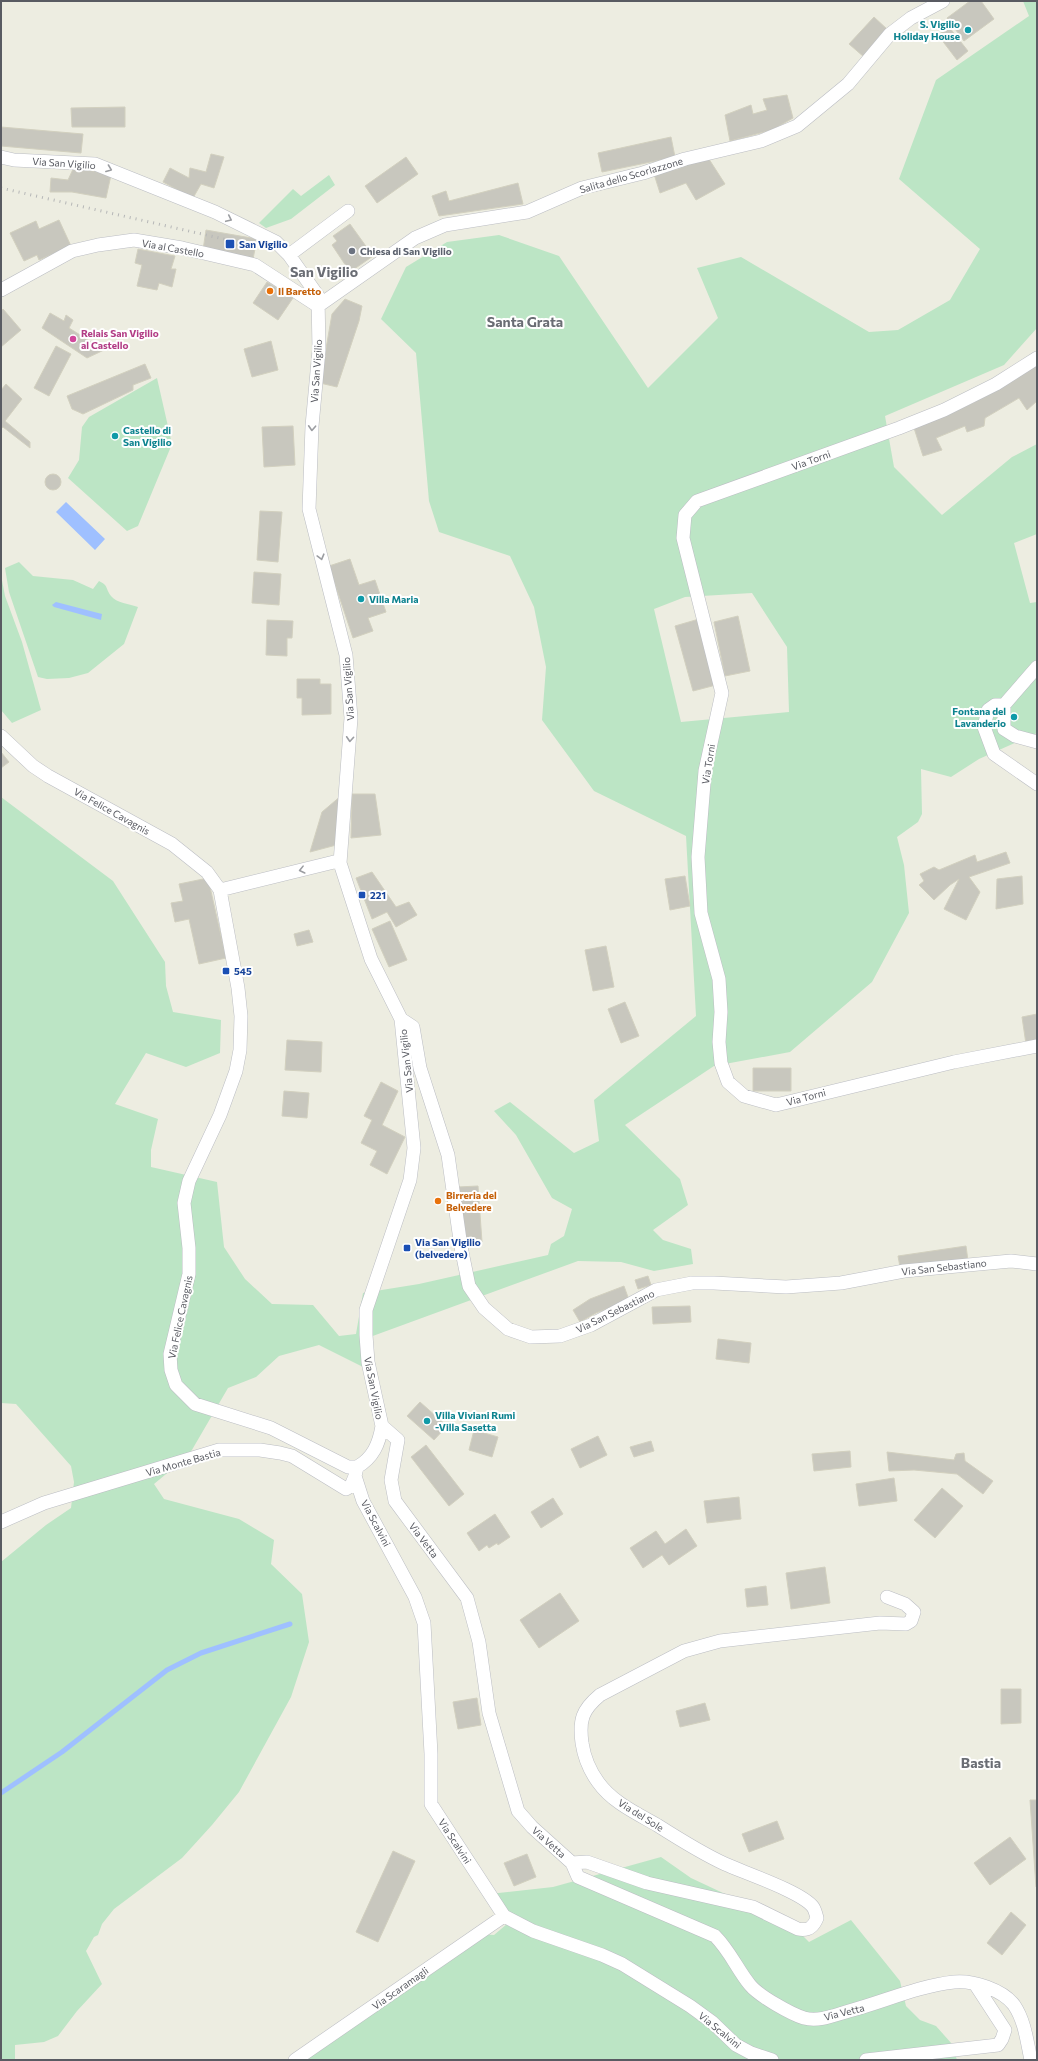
<svg xmlns="http://www.w3.org/2000/svg" width="1038" height="2061" viewBox="0 0 1038 2061" font-family="Commissioner,sans-serif">
	<style>
		.green { fill: #bce5c5; fill-rule: evenodd }
		.water { fill: #9fc0ff }
		.lines { fill: none; stroke-linecap: round; stroke-linejoin: round }
		.stream { stroke: #9fc0ff; stroke-width: 5 }
		.building { fill: #c8c7be; stroke: #d2d0bf }
		.minor-casing { stroke: #bbbdc3; stroke-width: 14 }
		.minor { stroke: #fff; stroke-width: 13 }
		.rail { stroke: #b6b7b7; stroke-width: 3; stroke-dasharray: 1 5; stroke-linecap: butt }
		.oneway { stroke: #9b9da1 }
		.culture-dot { fill: #0f9aa8; stroke: #fff; stroke-width: 1.5 }
		.transit-dot { fill: #1a4fb4; stroke: #fff; stroke-width: 1.5 }
		.worship-dot { fill: #6b7280; stroke: #fff; stroke-width: 1.5 }
		.food-dot { fill: #e8710a; stroke: #fff; stroke-width: 1.5 }
		.hotel-dot { fill: #d1479c; stroke: #fff; stroke-width: 1.5 }
		.labels { text-anchor: middle; dominant-baseline: central; stroke-width: 4; stroke-linejoin: round; paint-order: stroke }
		.culture-label { font-size: 10px; font-weight: bold; fill: #0d838f; stroke: #fff; text-anchor: start }
		.street-label { font-size: 10px; fill: #595b62; stroke: #fff }
		.transit-label { font-size: 10px; font-weight: bold; fill: #164399; stroke: #fff; text-anchor: start }
		.worship-label { font-size: 10px; font-weight: bold; fill: #5b616d; stroke: #fff; text-anchor: start }
		.food-label { font-size: 10px; font-weight: bold; fill: #c56008; stroke: #fff; text-anchor: start }
		.hotel-label { font-size: 10px; font-weight: bold; fill: #b23c85; stroke: #fff; text-anchor: start }
		.district-label { font-size: 14px; font-weight: bold; fill: #6a6d74; stroke: #fff }
	</style>
	<rect width="100%" height="100%" fill="#edede1"/>
	<path class="green" d="M 1023,1 L 1037,1 L 1037,328 L 1004,365 L 885,416 L 894,467 L 942,515 L 1012,457 L 1037,444 L 1037,534 L 1014,543 L 1030,603 L 1037,602 L 1037,733 L 979,759 L 951,777 L 921,769 L 922,814 L 918,822 L 897,837 L 904,865 L 909,913 L 872,982 L 790,1052 L 714,1066 L 625,1125 L 680,1179 L 688,1205 L 653,1230 L 663,1240 L 691,1249 L 693,1264 L 654,1271 L 621,1262 L 578,1261 L 370,1337 L 373,1372 L 319,1345 L 279,1356 L 256,1377 L 228,1388 L 189,1455 L 154,1484 L 164,1499 L 239,1519 L 274,1540 L 271,1564 L 302,1594 L 309,1642 L 291,1697 L 239,1792 L 212,1825 L 182,1858 L 114,1909 L 102,1924 L 98,1935 L 94,1937 L 86,1951 L 102,1984 L 77,2011 L 58,2036 L 44,2042 L 15,2045 L 15,2060 L 1,2060 L 1,1562 L 46,1525 L 71,1508 L 74,1482 L 71,1466 L 16,1404 L 1,1403 L 1,797 L 113,881 L 165,962 L 166,986 L 173,1012 L 221,1020 L 220,1053 L 186,1067 L 146,1053 L 115,1104 L 158,1119 L 151,1150 L 151,1167 L 217,1182 L 224,1247 L 245,1279 L 272,1304 L 313,1305 L 339,1336 L 356,1334 L 363,1293 L 419,1284 L 548,1255 L 551,1244 L 564,1236 L 572,1209 L 552,1198 L 516,1135 L 494,1111 L 510,1102 L 574,1153 L 599,1141 L 594,1100 L 696,1016 L 686,836 L 594,791 L 542,720 L 546,667 L 534,607 L 510,556 L 439,532 L 429,501 L 416,353 L 381,319 L 406,267 L 447,242 L 499,235 L 559,256 L 648,388 L 718,318 L 697,268 L 741,257 L 869,332 L 898,330 L 950,300 L 980,249 L 899,179 L 936,80 L 1029,16 ZM 752,593 L 787,647 L 789,712 L 681,722 L 654,609 L 685,597 Z
		M 329,175 L 335,185 L 291,219 L 266,228 L 259,223 L 293,189 L 301,196 Z
		M 157,378 L 172,444 L 138,526 L 127,531 L 68,478 L 79,460 L 82,427 L 89,417 Z
		M 19,562 L 33,576 L 73,580 L 93,589 L 99,581 C 109,586 105,588 111,596 C 116,603 130,604 138,607 L 124,644 L 88,673 L 69,678 L 47,679 L 38,677 L 9,592 L 5,568 Z
		M 1,575 L 5,596 L 22,642 L 41,710 L 12,723 L 1,710 Z
		M 661,1857 L 691,1878 L 793,1926 L 809,1942 L 851,1920 L 900,1981 L 906,2006 L 920,2020 L 936,2026 L 952,2044 L 957,2060 L 300,2060 L 480,1934 L 494,1935 L 507,1924 L 489,1894 L 553,1887 Z"/>
	<path class="water" d="M 66,502 L 105,539 L 95,550 L 56,512 Z
		M 56,602 L 102,614 L 101,620 L 54,607 L 52,605 Z"/>
	<g class="lines">
		<path class="stream" d="M 1,1793 L 62,1752 L 167,1670 L 201,1653 L 290,1624"/>
	</g>
	<path class="building" d="M 970,1 L 981,1 L 994,19 L 964,41 L 947,18 Z
		M 874,17 L 888,30 L 864,57 L 849,44 Z
		M 949,27 L 968,51 L 957,60 L 938,35 Z
		M 787,95 L 793,118 L 772,130 L 730,141 L 725,115 L 751,105 L 753,114 L 767,110 L 763,99 Z
		M 125,107 L 125,127 L 72,127 L 71,108 Z
		M 1,127 L 83,134 L 81,153 L 1,146 Z
		M 671,137 L 675,157 L 602,172 L 598,153 Z
		M 211,154 L 224,157 L 214,188 L 201,184 L 193,198 L 163,182 L 170,168 L 189,178 L 190,168 L 206,172 Z
		M 707,156 L 725,184 L 696,200 L 686,183 L 660,193 L 654,174 L 678,169 Z
		M 406,157 L 418,174 L 377,203 L 365,186 Z
		M 74,167 L 111,175 L 106,198 L 72,192 L 50,192 L 51,178 L 68,180 Z
		M 518,183 L 523,204 L 439,216 L 432,196 L 446,191 L 449,201 Z
		M 59,220 L 71,246 L 39,260 L 37,255 L 24,261 L 10,233 L 36,221 L 39,229 Z
		M 350,224 L 373,256 L 350,272 L 332,245 L 337,241 L 333,236 Z
		M 206,230 L 257,239 L 253,259 L 203,250 Z
		M 138,249 L 175,256 L 171,269 L 176,269 L 172,287 L 159,283 L 157,290 L 137,286 L 142,265 L 135,263 Z
		M 267,282 L 293,298 L 278,320 L 253,303 Z
		M 345,299 L 362,306 L 359,321 L 337,387 L 320,383 L 332,314 Z
		M 3,309 L 21,330 L 1,347 L 1,311 Z
		M 50,313 L 64,321 L 66,315 L 73,320 L 69,328 L 104,350 L 87,358 L 42,328 Z
		M 271,341 L 278,370 L 252,377 L 244,349 Z
		M 56,346 L 71,354 L 49,396 L 34,388 Z
		M 1037,362 L 1037,401 L 1027,410 L 1019,398 L 985,418 L 984,426 L 967,432 L 965,426 L 936,438 L 942,450 L 923,456 L 914,428 L 973,403 Z
		M 145,364 L 151,378 L 133,385 L 133,390 L 83,414 L 72,409 L 67,396 Z
		M 6,384 L 22,399 L 5,421 L 30,442 L 30,448 L 3,427 L 1,429 L 1,390 Z
		M 293,426 L 295,465 L 264,467 L 262,427 Z
		M45 482a8 8 0 1 1 16 0a8 8 0 1 1-16 0Z
		M 260,511 L 282,512 L 278,562 L 257,560 Z
		M 350,559 L 359,585 L 375,580 L 386,612 L 368,618 L 373,631 L 353,638 L 329,566 Z
		M 254,572 L 281,574 L 279,605 L 252,603 Z
		M 738,616 L 750,671 L 725,676 L 714,622 Z
		M 699,619 L 716,685 L 693,691 L 675,626 Z
		M 267,620 L 293,621 L 292,638 L 287,638 L 287,656 L 266,655 Z
		M 297,679 L 320,679 L 320,684 L 331,684 L 331,714 L 302,715 L 302,698 L 297,698 Z
		M 1,752 L 9,762 L 1,768 Z
		M 352,794 L 375,794 L 381,835 L 351,838 Z
		M 342,795 L 340,844 L 310,852 L 322,812 Z
		M 1006,852 L 1010,863 L 969,877 L 980,892 L 966,920 L 944,909 L 959,879 L 950,885 L 934,900 L 919,885 L 924,881 L 920,874 L 934,867 L 939,870 L 975,855 L 977,862 Z
		M 372,872 L 396,907 L 409,902 L 417,915 L 396,927 L 387,912 L 372,919 L 356,878 Z
		M 685,876 L 690,906 L 670,910 L 665,879 Z
		M 1022,876 L 1023,904 L 996,909 L 997,879 Z
		M 208,878 L 226,958 L 199,964 L 189,919 L 175,922 L 171,903 L 183,901 L 179,884 Z
		M 390,921 L 407,960 L 389,967 L 372,929 Z
		M 309,930 L 313,942 L 297,946 L 294,934 Z
		M 606,946 L 614,987 L 593,991 L 585,950 Z
		M 625,1002 L 639,1036 L 621,1043 L 608,1009 Z
		M 1037,1014 L 1037,1042 L 1026,1044 L 1022,1017 Z
		M 287,1040 L 322,1042 L 321,1072 L 285,1070 Z
		M 753,1068 L 791,1068 L 791,1091 L 753,1091 Z
		M 381,1082 L 398,1091 L 382,1125 L 405,1137 L 387,1174 L 370,1165 L 377,1151 L 361,1143 L 372,1120 L 364,1116 Z
		M 284,1091 L 309,1093 L 307,1118 L 282,1116 Z
		M 478,1186 L 482,1242 L 462,1244 L 458,1187 Z
		M 966,1246 L 968,1261 L 900,1267 L 898,1256 Z
		M 648,1276 L 651,1285 L 638,1289 L 635,1280 Z
		M 624,1286 L 629,1300 L 596,1313 L 580,1322 L 573,1310 L 590,1299 Z
		M 690,1306 L 691,1322 L 653,1324 L 652,1307 Z
		M 718,1339 L 751,1343 L 749,1363 L 716,1359 Z
		M 420,1402 L 447,1426 L 434,1440 L 407,1416 Z
		M 474,1430 L 498,1437 L 492,1457 L 469,1450 Z
		M 598,1436 L 607,1455 L 580,1468 L 571,1449 Z
		M 651,1441 L 654,1451 L 634,1457 L 630,1447 Z
		M 426,1445 L 464,1494 L 449,1506 L 411,1457 Z
		M 850,1451 L 851,1467 L 814,1471 L 812,1454 Z
		M 887,1452 L 954,1460 L 956,1454 L 964,1453 L 965,1461 L 993,1481 L 983,1494 L 957,1474 L 914,1470 L 889,1471 Z
		M 894,1478 L 897,1501 L 859,1506 L 856,1484 Z
		M 942,1488 L 963,1506 L 935,1538 L 914,1520 Z
		M 739,1497 L 741,1519 L 707,1523 L 704,1501 Z
		M 553,1498 L 563,1514 L 541,1528 L 531,1512 Z
		M 495,1514 L 510,1537 L 498,1545 L 497,1543 L 489,1548 L 487,1545 L 479,1551 L 467,1533 Z
		M 686,1529 L 697,1546 L 669,1565 L 662,1555 L 643,1568 L 630,1548 L 656,1531 L 665,1544 Z
		M 825,1567 L 830,1603 L 791,1609 L 786,1573 Z
		M 766,1586 L 768,1605 L 747,1607 L 745,1589 Z
		M 560,1593 L 579,1621 L 539,1648 L 520,1620 Z
		M 1001,1689 L 1021,1689 L 1021,1723 L 1001,1724 Z
		M 477,1698 L 481,1725 L 458,1729 L 453,1702 Z
		M 705,1703 L 710,1720 L 680,1727 L 676,1711 Z
		M 1030,1800 L 1037,1800 L 1037,1886 L 1036,1887 Z
		M 777,1821 L 784,1839 L 749,1852 L 742,1834 Z
		M 1010,1837 L 1026,1859 L 990,1885 L 974,1863 Z
		M 393,1851 L 415,1861 L 378,1942 L 356,1932 Z
		M 527,1854 L 536,1877 L 514,1886 L 504,1863 Z
		M 1011,1912 L 1026,1925 L 1002,1955 L 987,1943 Z"/>
	<g class="lines">
		<defs>
			<path id="minor" d="M 1,157 L 14,160 L 95,164 L 215,212 L 276,242 L 289,255 L 318,296 L 319,350 L 312,426 L 309,509 L 346,655 L 351,718 L 340,863 L 371,959 L 401,1019 L 414,1148 L 410,1180 L 366,1310 L 366,1335 L 368,1362 L 382,1426 C 379,1444 373,1458 357,1467
				M 289,255 L 348,211
				M 1,290 L 72,251 L 98,245 L 134,240 L 182,248 L 255,265 L 318,306
				M 318,306 L 415,238 L 445,225 L 527,212 L 582,188 L 643,173 L 685,159 L 761,141 L 797,126 L 848,84 L 890,34 L 911,18 L 943,1
				M 1037,358 L 996,384 L 944,410 L 899,428 L 697,501 L 685,515 L 683,538 L 722,693 L 705,771 L 698,857 L 701,913 L 719,979 L 721,1012 L 719,1042 L 721,1063 L 728,1082 L 744,1096 L 776,1105 L 954,1062 L 1037,1046
				M 1037,667 L 1004,705 L 1004,729 L 1015,736 L 1037,742
				M 1004,705 L 995,705 L 988,710 L 984,727 L 994,754 L 1037,784
				M 1,736 L 33,766 L 48,776 L 172,844 L 207,872 L 220,890 L 238,988 L 241,1016 L 240,1050 L 236,1071 L 220,1115 L 189,1181 L 184,1203 L 189,1248 L 189,1274 L 170,1354 L 171,1370 L 176,1385 L 195,1404 L 271,1428 L 348,1467 L 357,1467
				M 220,890 L 334,862 L 340,863
				M 401,1019 L 413,1027 L 420,1068 L 448,1155 L 461,1247 L 469,1286 L 484,1308 L 508,1329 L 531,1337 L 560,1336 L 591,1325 L 656,1290 L 692,1283 L 714,1283 L 786,1287 L 841,1283 L 904,1271 L 1011,1261 L 1037,1264
				M 382,1426 L 398,1440 L 391,1480 L 395,1501 L 467,1598 L 479,1642 L 489,1713 L 518,1811 L 532,1827 L 572,1863 L 578,1877 L 715,1936 C 730,1951 737,1969 750,1985 C 759,1996 791,2014 804,2018 C 819,2022 835,2015 849,2011 C 883,2002 918,1986 954,1982 C 973,1980 1003,1990 1014,2005 C 1025,2021 1027,2042 1031,2060
				M 357,1467 L 355,1476 L 363,1501 L 415,1597 L 424,1623 L 431,1754 L 431,1804 L 504,1916 L 533,1931 L 602,1955 L 622,1964 L 690,2006 L 712,2022 L 736,2045 L 751,2053 L 772,2060
				M 1,1522 L 44,1503 L 219,1450 L 260,1450 L 280,1453 L 292,1456 L 346,1489 L 351,1486 L 355,1476
				M 572,1863 L 587,1862 L 647,1883 L 753,1907 L 798,1929 C 808,1931 813,1928 817,1918 C 816,1914 815,1910 813,1907 C 802,1892 745,1873 725,1864 C 701,1853 679,1839 657,1825 C 636,1813 612,1802 598,1782 C 590,1771 584,1756 582,1743 C 579,1720 582,1710 600,1695 L 684,1651 L 720,1641 L 880,1623 L 906,1624 L 911,1621 L 914,1612 L 905,1604 L 887,1597
				M 295,2060 L 504,1916
				M 866,2060 L 998,2045 L 1002,2039 L 1005,2030 L 975,1984"/>
		</defs>
		<use href="#minor" class="minor-casing"/>
		<use href="#minor" class="minor"/>
		<path class="rail" d="M 1,188 L 228,240"/>
	</g>
	<defs><path id="oneway-chevron" d="M-2-3.5L2.5 0L-2 3.5" fill="none" stroke-width="1.6" stroke-linecap="round" stroke-linejoin="round"/></defs>
	<g class="oneway">
		<use href="#oneway-chevron" transform="translate(109 169) rotate(21)"/>
		<use href="#oneway-chevron" transform="translate(229 219) rotate(25)"/>
		<use href="#oneway-chevron" transform="translate(312 428) rotate(93)"/>
		<use href="#oneway-chevron" transform="translate(321 557) rotate(75)"/>
		<use href="#oneway-chevron" transform="translate(350 739) rotate(94)"/>
		<use href="#oneway-chevron" transform="translate(302 870) rotate(166)"/>
	</g>
	<g class="culture-dot">
		<circle cx="968" cy="30" r="4"/>
		<circle cx="115" cy="436" r="4"/>
		<circle cx="361" cy="599" r="4"/>
		<circle cx="1014" cy="717" r="4"/>
		<circle cx="427" cy="1421" r="4"/>
	</g>
	<g class="transit-dot">
		<rect x="225" y="239" width="10" height="10" rx="2"/>
		<rect x="358" y="891" width="8" height="8" rx="2"/>
		<rect x="222" y="967" width="8" height="8" rx="2"/>
		<rect x="403" y="1244" width="8" height="8" rx="2"/>
	</g>
	<circle class="worship-dot" cx="352" cy="251" r="4"/>
	<g class="food-dot">
		<circle cx="270" cy="291" r="4"/>
		<circle cx="438" cy="1201" r="4"/>
	</g>
	<circle class="hotel-dot" cx="73" cy="339" r="4"/>
	<g class="labels">
		<g class="culture-label">
			<text x="960" y="24" text-anchor="end">S. Vigilio<tspan x="960" dy="12">Holiday House</tspan></text>
			<text x="123" y="430">Castello di<tspan x="123" dy="12">San Vigilio</tspan></text>
			<text x="369" y="599">Villa Maria</text>
			<text x="1006" y="711" text-anchor="end">Fontana del<tspan x="1006" dy="12">Lavanderio</tspan></text>
			<text x="435" y="1415">Villa Viviani Rumi<tspan x="435" dy="12">-Villa Sasetta</tspan></text>
		</g>
		<g class="street-label">
			<text transform="translate(64 163) rotate(4)">Via San Vigilio</text>
			<text transform="translate(631 175) rotate(-16)">Salita dello Scorlazzone</text>
			<text transform="translate(173 248) rotate(10)">Via al Castello</text>
			<text transform="translate(316 371) rotate(-86)">Via San Vigilio</text>
			<text transform="translate(811 460) rotate(-20)">Via Torni</text>
			<text transform="translate(348 689) rotate(-94)">Via San Vigilio</text>
			<text transform="translate(708 764) rotate(-81)">Via Torni</text>
			<text transform="translate(112 811) rotate(29)">Via Felice Cavagnis</text>
			<text transform="translate(406 1061) rotate(-96)">Via San Vigilio</text>
			<text transform="translate(806 1097) rotate(-15)">Via Torni</text>
			<text transform="translate(944 1267) rotate(-6)">Via San Sebastiano</text>
			<text transform="translate(615 1311) rotate(-26)">Via San Sebastiano</text>
			<text transform="translate(180 1317) rotate(-78)">Via Felice Cavagnis</text>
			<text transform="translate(374 1388) rotate(79)">Via San Vigilio</text>
			<text transform="translate(183 1462) rotate(-16)">Via Monte Bastia</text>
			<text transform="translate(376 1523) rotate(62)">Via Scalvini</text>
			<text transform="translate(424 1540) rotate(53)">Via Vetta</text>
			<text transform="translate(641 1815) rotate(32)">Via del Sole</text>
			<text transform="translate(455 1841) rotate(57)">Via Scalvini</text>
			<text transform="translate(549 1842) rotate(42)">Via Vetta</text>
			<text transform="translate(400 1988) rotate(-35)">Via Scaramagli</text>
			<text transform="translate(844 2012) rotate(-14)">Via Vetta</text>
			<text transform="translate(720 2030) rotate(39)">Via Scalvini</text>
		</g>
		<g class="transit-label">
			<text x="239" y="244">San Vigilio</text>
			<text x="370" y="895">221</text>
			<text x="234" y="971">545</text>
			<text x="415" y="1242">Via San Vigilio<tspan x="415" dy="12">(belvedere)</tspan></text>
		</g>
		<g class="worship-label">
			<text x="360" y="251">Chiesa di San Vigilio</text>
		</g>
		<g class="food-label">
			<text x="278" y="291">Il Baretto</text>
			<text x="446" y="1195">Birreria del<tspan x="446" dy="12">Belvedere</tspan></text>
		</g>
		<g class="hotel-label">
			<text x="81" y="333">Relais San Vigilio<tspan x="81" dy="12">al Castello</tspan></text>
		</g>
		<g class="district-label">
			<text x="324" y="271">San Vigilio</text>
			<text x="525" y="321">Santa Grata</text>
			<text x="981" y="1762">Bastia</text>
		</g>
	</g>
	<rect width="1038" height="2061" fill="none" stroke="#595b62" stroke-width="4"/>
</svg>
